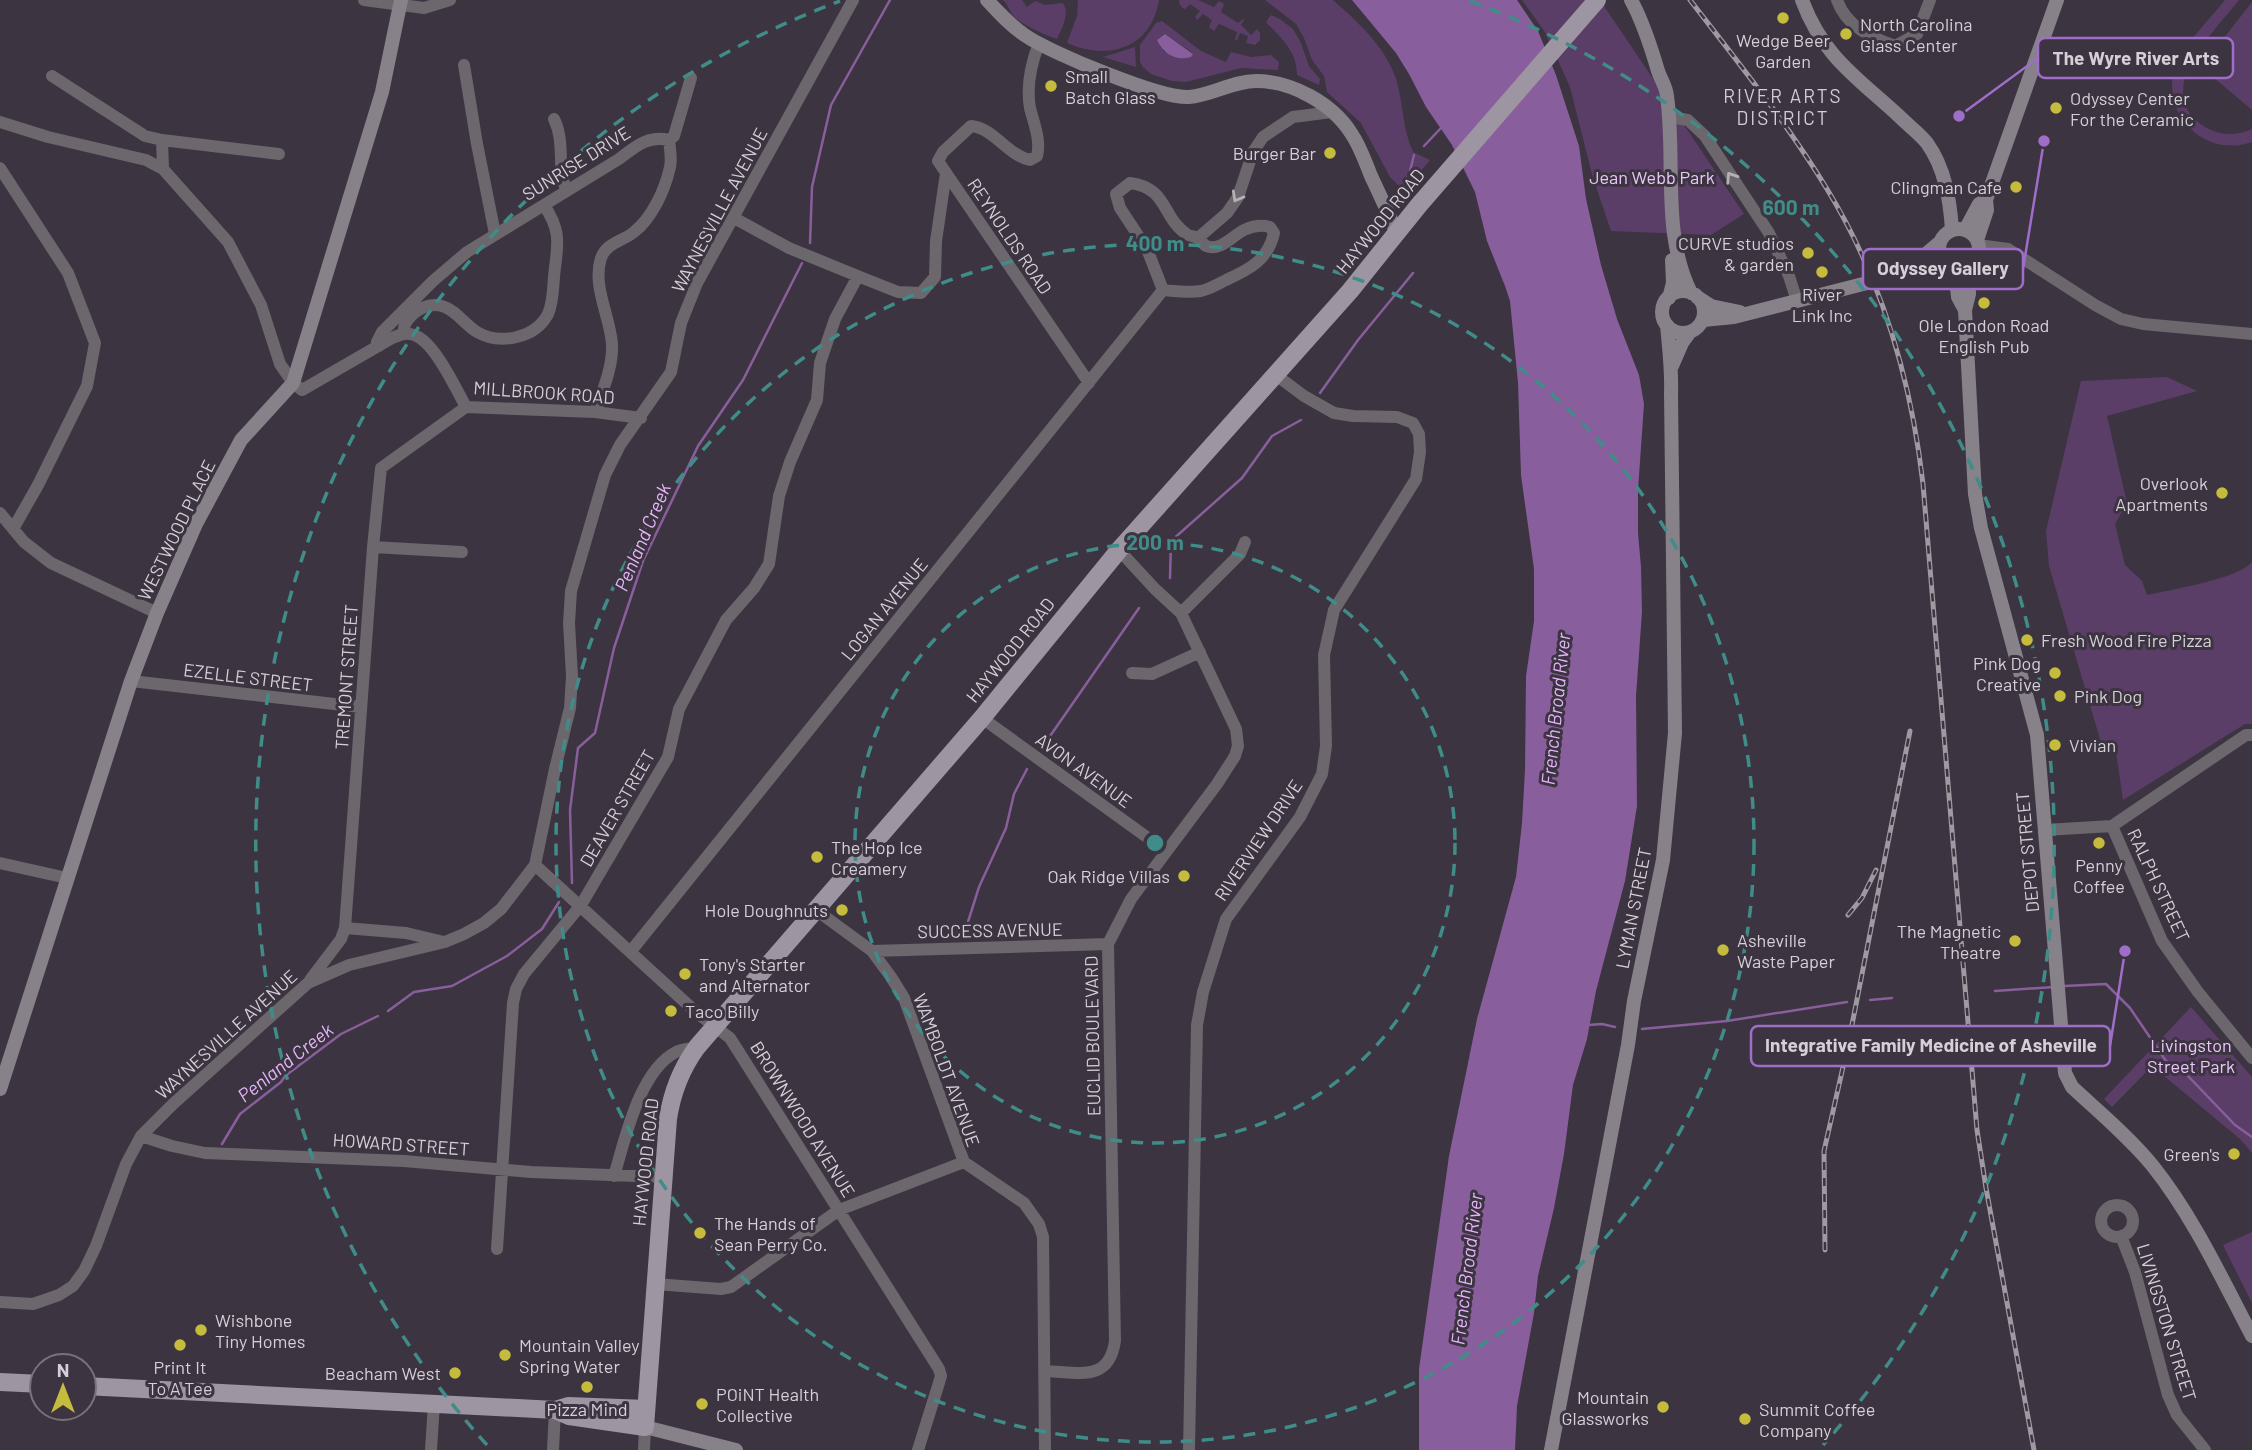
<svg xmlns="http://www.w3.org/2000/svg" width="2252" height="1450" viewBox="0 0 2252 1450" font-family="Barlow,sans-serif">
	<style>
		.green { fill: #5a3e67; fill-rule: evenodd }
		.water { fill: #895e9c }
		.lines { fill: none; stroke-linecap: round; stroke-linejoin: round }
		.stream { stroke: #895e9c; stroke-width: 2.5 }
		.street { stroke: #6b676d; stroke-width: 12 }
		.secondary { stroke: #87818a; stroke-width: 14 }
		.primary { stroke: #9d95a1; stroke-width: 18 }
		.rail-casing { stroke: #9f99a1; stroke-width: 5 }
		.rail { stroke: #3c3440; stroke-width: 2.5; stroke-dasharray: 8; stroke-linecap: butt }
		.oneway { stroke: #b5b0b7 }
		.ring { fill: none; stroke: #408c88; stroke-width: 3.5; stroke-dasharray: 12 9 }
		.poi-dot { fill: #c5bc3d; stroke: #3c3440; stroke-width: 2.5 }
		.labels { text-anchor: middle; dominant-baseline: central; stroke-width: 6; stroke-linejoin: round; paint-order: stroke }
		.poi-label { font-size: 18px; fill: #d5d0d7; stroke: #3c3440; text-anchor: start }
		.street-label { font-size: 18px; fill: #d5d0d7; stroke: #3c3440 }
		.park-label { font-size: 18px; fill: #ebc6fb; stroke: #3c3440 }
		.neighbourhood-label { font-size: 19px; letter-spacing: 2px; fill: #d5cbd9; stroke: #3c3440 }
		.water-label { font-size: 19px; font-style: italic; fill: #e5b5fb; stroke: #3c3440 }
		.centre { fill: #408c88; stroke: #3c3440; stroke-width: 3.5 }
		.ring-label { font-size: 21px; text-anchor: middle; font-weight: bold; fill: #408c88; stroke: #3c3440; stroke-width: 6; stroke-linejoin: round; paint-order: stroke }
		.leader { fill: none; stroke: #9f6ec9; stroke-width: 2.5 }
		.callout-dot { fill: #9f6ec9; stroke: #3c3440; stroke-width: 2.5 }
		.callout { fill: #3c3440; stroke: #9f6ec9; stroke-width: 2.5 }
		.callout-label { font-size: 19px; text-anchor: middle; font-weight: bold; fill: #d5d0d7 }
	</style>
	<rect width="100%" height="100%" fill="#3c3440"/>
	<path class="green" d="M 1003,0 L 1022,0 L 1027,7 L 1035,1 L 1045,5 L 1063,3 C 1070,14 1062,28 1057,39 C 1045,35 1019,24 1012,14 C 1009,9 1008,5 1003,0 Z
		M 1078,0 L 1159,0 C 1151,49 1108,61 1067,43 L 1077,16 Z
		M 1179,0 L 1198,0 L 1214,7 L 1219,1 L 1224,4 L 1221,12 L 1238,23 L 1245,18 L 1241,25 L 1251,35 L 1257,29 L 1260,33 L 1260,40 L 1255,45 L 1246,43 L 1248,36 L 1240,33 L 1237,40 L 1235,40 L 1237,32 L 1219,24 L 1214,31 L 1209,27 L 1212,20 L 1203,14 L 1197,20 L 1195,17 L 1200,11 L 1190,4 L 1185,9 C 1181,8 1179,4 1179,0 Z
		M 1265,0 L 1333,0 C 1358,22 1387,48 1397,82 C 1403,104 1403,131 1413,152 L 1430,160 L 1407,188 L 1399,186 L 1390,177 L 1361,123 L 1327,92 L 1324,76 L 1312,60 L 1304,38 L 1296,24 Z
		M 1522,0 L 1600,0 L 1744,214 L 1711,235 L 1611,231 L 1593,178 L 1570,87 L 1545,32 Z
		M 2225,0 L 2239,0 C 2215,31 2149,92 2205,127 C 2220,136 2236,136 2252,129 L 2252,142 C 2205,159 2158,113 2176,65 C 2185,43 2210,19 2225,0 Z
		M 2252,2 L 2252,110 L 2201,67 Z
		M 1271,15 L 1280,19 L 1293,29 L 1301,43 L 1309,66 L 1320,79 L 1319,85 L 1297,75 C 1297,51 1282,39 1266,22 Z
		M 1162,21 L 1201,51 L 1226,62 L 1231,52 L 1251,57 L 1271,55 L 1279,62 L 1278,70 L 1241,68 L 1186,82 L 1172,81 L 1151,74 L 1143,67 L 1140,62 L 1140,45 L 1156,23 ZM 1165,34 L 1193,53 L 1164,52 L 1158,42 L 1158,39 Z
		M 1135,47 L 1136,67 L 1103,57 Z
		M 2167,377 L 2197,391 L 2107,416 L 2127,503 L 2115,524 L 2125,565 L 2142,581 L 2147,595 C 2170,590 2238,579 2252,562 L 2252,724 L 2245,724 L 2123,800 L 2115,745 L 2102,746 L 2049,566 L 2046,531 L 2081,381 Z
		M 2191,1007 L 2252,1077 L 2252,1153 L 2240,1139 L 2152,1066 L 2112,1107 L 2104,1099 Z
		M 2252,1232 L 2252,1303 L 2223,1245 Z"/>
	<path class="water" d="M 1352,0 L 1517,0 L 1538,31 L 1556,75 L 1579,146 L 1586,199 L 1601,265 L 1617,319 L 1639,375 L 1644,404 L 1638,490 L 1638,533 L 1641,567 L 1642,612 L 1636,696 L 1637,806 L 1625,881 L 1596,991 L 1587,1039 L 1573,1085 L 1564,1154 L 1554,1208 L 1538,1276 L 1534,1313 L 1517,1406 L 1515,1450 L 1419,1450 L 1419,1369 L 1449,1156 L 1477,1019 L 1516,877 L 1522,823 L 1525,770 L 1526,676 L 1534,621 L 1534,569 L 1521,475 L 1518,383 L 1510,301 L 1505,286 L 1487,241 L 1475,192 L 1452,145 L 1426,107 L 1409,74 L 1396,53 Z
		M 1165,34 L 1193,54 L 1191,57 C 1176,61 1164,55 1157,40 Z"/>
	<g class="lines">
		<path class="stream" d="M 1424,146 L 1441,128
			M 1410,171 L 1414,155
			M 810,243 L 812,187 L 831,105 L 890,0
			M 1320,393 L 1358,340 L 1413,273
			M 1170,578 L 1171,541 L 1242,478 L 1272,436 L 1301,420
			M 1048,739 L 1139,608
			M 572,883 L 570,810 L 578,748 L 595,733 L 614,648 L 643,561 L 698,446 L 743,380 L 802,263
			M 967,925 L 979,887 L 1006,828 L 1014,794 L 1027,769
			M 2064,986 L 2106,984 L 2130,1008 L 2166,1061 L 2187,1075 L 2235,1125 L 2252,1137
			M 1995,991 L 2054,987
			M 1870,1000 L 1892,998
			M 388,1011 L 414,992 L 452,986 L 507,956 L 542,929 L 559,902
			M 1589,1025 L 1602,1024 L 1615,1027
			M 1642,1029 L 1727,1021 L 1847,1002
			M 222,1144 L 240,1114 L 281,1082 L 285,1076 L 341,1034 L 378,1016"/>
		<path class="street" d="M 364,0 L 424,8 L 450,0
			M 1837,0 C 1846,26 1870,37 1895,46 L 1917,34 L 1930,0
			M 1039,43 C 1031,64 1026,86 1030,108 C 1034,124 1041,140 1037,156 L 1030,160 C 1007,155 994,128 971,126 L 943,152 L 938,161 L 1089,383
			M 464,65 L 477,144 L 495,234
			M 52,76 L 145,136 L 162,140 L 279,154
			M 1669,117 L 1688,120 L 1705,136 L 1769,233 L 1789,276 L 1797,301
			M 554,119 C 566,143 556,170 567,191
			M 0,122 L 48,137 L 146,160 L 163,169 L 228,242 L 261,305 L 280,364 L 293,383 L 302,390 L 392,338 C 399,335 406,332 414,335 C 434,341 456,389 466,407
			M 162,140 L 163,169
			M 669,140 L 674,136 L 691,78
			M 0,168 L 68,273 L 95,343 L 87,386 L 38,485 L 13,529
			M 1130,183 C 1169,188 1161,218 1188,235 C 1190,236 1197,237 1198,238 C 1201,241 1203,244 1206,246 C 1220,252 1232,236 1244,230 C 1252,226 1262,225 1270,227 L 1274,233 C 1268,260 1250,269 1226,280 C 1218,284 1210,289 1201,291 C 1189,293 1176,291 1163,290 L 1147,249 L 1120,208 L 1116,194 Z
			M 734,218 L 789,248 L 860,277 L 898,292 L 921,293 L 935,277 L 936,241 L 946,173
			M 1198,238 L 1227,213 L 1238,197 L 1253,152 L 1263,137 L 1293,117 L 1332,112
			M 1978,245 L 2008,249 L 2095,305 L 2121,319 L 2143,324 L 2252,334
			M 1976,260 L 2007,260 L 2020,258
			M 404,334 C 403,326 406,321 412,315 C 420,308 431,303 442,306 C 456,310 464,324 477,332 C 499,345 535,339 548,314 C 553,303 553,290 554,277 C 557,245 563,234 544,205
			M 379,346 L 377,342 L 382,332 L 433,281 L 467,252 L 619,159 C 635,147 647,135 669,140 C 670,149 672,159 670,167 C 665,190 652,218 634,232 C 622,242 607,242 601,258 C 592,286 610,316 612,344 C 613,367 603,390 595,412
			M 466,407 L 595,412 L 641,418
			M 0,513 L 24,542 L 51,563 L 157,613
			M 373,547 L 462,552
			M 1181,613 L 1240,554 L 1245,542
			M 1132,673 L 1152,674 L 1200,652
			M 131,681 L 361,707
			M 982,718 L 1166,851
			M 2112,826 L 2162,941 L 2198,992 L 2252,1058
			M 2045,830 L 2112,826 L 2246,735 L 2252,735
			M 0,863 L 67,878
			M 535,865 L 697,1013 L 730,1038 L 939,1369 L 941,1376 L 938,1386 L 918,1450
			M 816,910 L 872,951 L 891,977 L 904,998 L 964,1162 L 1024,1203 L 1039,1224 L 1043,1237 L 1045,1450
			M 345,928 L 406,933 L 444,942
			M 631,951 L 1163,290
			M 872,951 L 1108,944
			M 310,980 L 341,939 L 345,928 L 373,547 L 381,468 L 466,407
			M 141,1136 L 172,1146 L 205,1153 L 404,1161 L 531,1172 L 662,1177
			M 614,1176 C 625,1140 639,1071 676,1052 C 682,1049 690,1049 697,1047
			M2101 1221a16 16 0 1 1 32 0a16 16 0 1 1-32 0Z
			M 2121,1236 L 2135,1272 L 2168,1395 L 2177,1415 L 2205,1450
			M 497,1249 L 513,1003 L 516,989 L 524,974 L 581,905 L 668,757 L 679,709 L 726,620 L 754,588 L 769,564 L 779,496 L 790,462 L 817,400 L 820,363 L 835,319 L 858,276
			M 655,1284 L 721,1289 L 731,1287 L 839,1210 L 964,1162
			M 0,1302 L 33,1304 L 59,1295 L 73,1286 L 84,1271 L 96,1246 L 126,1164 L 141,1136 L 173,1104 L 308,983 L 349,965 L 445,942 L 464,934 L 484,923 L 501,909 L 535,865 L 555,769 L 570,708 L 572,676 L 569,623 L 571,591 L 605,475 L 620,445 L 671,372 L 681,323 L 697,283 L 853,0
			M 1045,1371 C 1078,1372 1109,1383 1115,1341 L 1108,944 L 1131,899 L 1217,784 L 1235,756 L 1238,746 L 1236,729 L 1181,613 L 1155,589 L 1119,550
			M 431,1450 L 434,1403
			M 553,1450 L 555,1410
			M 644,1450 L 645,1427
			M 1189,1450 L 1197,1025 L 1203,992 L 1226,919 L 1300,817 L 1322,774 L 1326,746 L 1324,655 L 1334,610 L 1416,479 L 1420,452 L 1419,434 L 1413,423 L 1397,417 L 1353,416 L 1334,413 L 1304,396 L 1276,375"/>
		<path class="secondary" d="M 987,0 C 999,13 1011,26 1026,36 C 1051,53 1161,99 1189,97 C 1212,95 1233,81 1256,81 C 1291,81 1332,103 1351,133 C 1360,146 1365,161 1371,176 C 1380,195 1389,214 1397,234
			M 1631,0 C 1643,22 1651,47 1658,71 C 1661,80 1666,86 1667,96 C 1676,160 1661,233 1691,293
			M 1802,0 C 1823,57 1858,78 1900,117 C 1909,126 1920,134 1927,143 C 1945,168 1950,200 1952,230
			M1939 249a20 20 0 1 1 40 0a20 20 0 1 1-40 0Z
			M 1965,230 L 1979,204 L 1986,200
			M 1977,240 L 1987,210 L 1986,200 L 2057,0
			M 1968,267 L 1969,294 L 1965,310 L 1975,494 L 1981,528 L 2037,735 L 2065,1073 L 2072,1087 C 2099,1112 2128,1136 2152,1165 C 2193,1216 2222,1279 2252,1336
			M 1955,269 L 1958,297 L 1965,310
			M 1906,271 L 1940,242
			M1662 312a21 21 0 1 1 42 0a21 21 0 1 1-42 0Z
			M 1697,297 L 1711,306 L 1740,312
			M 1669,298 L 1673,283 L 1672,260
			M 1703,320 L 1734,317 L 1867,283 L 1906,271 L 1915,273 L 1940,265 L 1948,266
			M 1672,366 L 1682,343 L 1690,332
			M 0,1089 L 131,681 L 157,613 L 196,524 L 241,440 L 293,383 L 382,92 L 401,0
			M 645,1427 L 736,1450
			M 1551,1450 L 1628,1045 L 1634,1001 L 1663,860 L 1675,733 L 1671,393 C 1672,370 1669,348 1667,325"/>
		<path class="primary" d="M 0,1382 L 42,1384
			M 84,1386 L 555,1410 L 568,1406 L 646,1409
			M 555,1410 L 569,1416 L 645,1427 L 668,1119 C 672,1092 681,1069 697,1047 L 982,718 L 1119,550 L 1350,291 L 1419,205 L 1597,0"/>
		<defs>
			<path id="rail" d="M 1690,0 C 1737,61 1787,123 1827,189 C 1882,279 1911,380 1923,484 L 1977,1130 L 1986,1188 L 2034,1450
				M 1848,915 L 1862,898 L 1876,870
				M 1825,1250 L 1824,1151 L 1848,1045 L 1910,731"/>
		</defs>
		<use href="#rail" class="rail-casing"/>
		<use href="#rail" class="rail"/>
	</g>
	<defs><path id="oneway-chevron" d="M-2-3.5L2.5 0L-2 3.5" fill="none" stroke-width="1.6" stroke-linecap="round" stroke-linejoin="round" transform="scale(1.75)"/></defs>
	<g class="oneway">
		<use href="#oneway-chevron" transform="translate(1731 177) rotate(-123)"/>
		<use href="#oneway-chevron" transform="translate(1237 197) rotate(119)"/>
	</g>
	<g class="ring">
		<circle cx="1155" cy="843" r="300"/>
		<circle cx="1155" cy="843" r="599"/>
		<path d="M487 1445A899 899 0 0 1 840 1M1470 1A899 899 0 0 1 1823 1445"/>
	</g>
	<g class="poi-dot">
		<circle cx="1783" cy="18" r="7"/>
		<circle cx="1846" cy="34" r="7"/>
		<circle cx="1051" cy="86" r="7"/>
		<circle cx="2056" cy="108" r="7"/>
		<circle cx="1330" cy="153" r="7"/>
		<circle cx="2016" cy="187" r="7"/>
		<circle cx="1808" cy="253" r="7"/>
		<circle cx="1822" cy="272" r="7"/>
		<circle cx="1984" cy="303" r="7"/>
		<circle cx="2222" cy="493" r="7"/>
		<circle cx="2027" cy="640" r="7"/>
		<circle cx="2055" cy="673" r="7"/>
		<circle cx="2060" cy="696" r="7"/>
		<circle cx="2055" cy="745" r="7"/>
		<circle cx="2099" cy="843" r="7"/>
		<circle cx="817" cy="857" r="7"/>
		<circle cx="1184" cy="876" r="7"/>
		<circle cx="842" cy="910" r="7"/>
		<circle cx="2015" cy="941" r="7"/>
		<circle cx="1723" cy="950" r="7"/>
		<circle cx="685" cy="974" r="7"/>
		<circle cx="671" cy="1011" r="7"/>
		<circle cx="2234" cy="1154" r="7"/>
		<circle cx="700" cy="1233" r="7"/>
		<circle cx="201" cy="1330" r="7"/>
		<circle cx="180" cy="1345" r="7"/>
		<circle cx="505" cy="1355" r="7"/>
		<circle cx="455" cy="1373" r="7"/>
		<circle cx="587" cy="1387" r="7"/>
		<circle cx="702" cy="1404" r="7"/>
		<circle cx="1663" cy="1407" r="7"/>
		<circle cx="1745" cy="1419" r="7"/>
	</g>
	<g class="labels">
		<g class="poi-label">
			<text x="1860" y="24">North Carolina<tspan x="1860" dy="21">Glass Center</tspan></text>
			<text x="1783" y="40" text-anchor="middle">Wedge Beer<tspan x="1783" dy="21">Garden</tspan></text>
			<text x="1065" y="76">Small<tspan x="1065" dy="21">Batch Glass</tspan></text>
			<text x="2070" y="98">Odyssey Center<tspan x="2070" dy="21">For the Ceramic</tspan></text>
			<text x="1316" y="153" text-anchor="end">Burger Bar</text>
			<text x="2002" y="187" text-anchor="end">Clingman Cafe</text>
			<text x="1794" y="243" text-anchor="end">CURVE studios<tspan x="1794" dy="21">&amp; garden</tspan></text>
			<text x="1822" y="294" text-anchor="middle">River<tspan x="1822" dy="21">Link Inc</tspan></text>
			<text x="1984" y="325" text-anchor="middle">Ole London Road<tspan x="1984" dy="21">English Pub</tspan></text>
			<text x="2208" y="483" text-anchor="end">Overlook<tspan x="2208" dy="21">Apartments</tspan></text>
			<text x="2041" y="640">Fresh Wood Fire Pizza</text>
			<text x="2041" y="663" text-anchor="end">Pink Dog<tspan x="2041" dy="21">Creative</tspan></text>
			<text x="2074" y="696">Pink Dog</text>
			<text x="2069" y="745">Vivian</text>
			<text x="831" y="847">The Hop Ice<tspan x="831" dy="21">Creamery</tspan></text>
			<text x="2099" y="865" text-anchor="middle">Penny<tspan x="2099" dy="21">Coffee</tspan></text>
			<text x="1170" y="876" text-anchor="end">Oak Ridge Villas</text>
			<text x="828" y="910" text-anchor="end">Hole Doughnuts</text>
			<text x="2001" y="931" text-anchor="end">The Magnetic<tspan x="2001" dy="21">Theatre</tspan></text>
			<text x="1737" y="940">Asheville<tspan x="1737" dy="21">Waste Paper</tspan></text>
			<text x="699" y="964">Tony's Starter<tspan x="699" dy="21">and Alternator</tspan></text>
			<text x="685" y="1011">Taco Billy</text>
			<text x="2220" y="1154" text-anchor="end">Green's</text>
			<text x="714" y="1223">The Hands of<tspan x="714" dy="21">Sean Perry Co.</tspan></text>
			<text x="215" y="1320">Wishbone<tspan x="215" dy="21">Tiny Homes</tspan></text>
			<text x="519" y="1345">Mountain Valley<tspan x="519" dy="21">Spring Water</tspan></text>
			<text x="180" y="1367" text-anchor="middle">Print It<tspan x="180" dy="21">To A Tee</tspan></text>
			<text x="441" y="1373" text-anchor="end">Beacham West</text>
			<text x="716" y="1394">POiNT Health<tspan x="716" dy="21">Collective</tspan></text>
			<text x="1649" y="1397" text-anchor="end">Mountain<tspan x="1649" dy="21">Glassworks</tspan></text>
			<text x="587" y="1409" text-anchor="middle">Pizza Mind</text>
			<text x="1759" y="1409">Summit Coffee<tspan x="1759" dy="21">Company</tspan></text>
		</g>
		<g class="street-label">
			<text transform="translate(576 163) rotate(-32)">SUNRISE DRIVE</text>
			<text transform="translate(719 210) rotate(-62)">WAYNESVILLE AVENUE</text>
			<text transform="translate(1380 221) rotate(-51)">HAYWOOD ROAD</text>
			<text transform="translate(1010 236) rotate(56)">REYNOLDS ROAD</text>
			<text transform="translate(544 392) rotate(4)">MILLBROOK ROAD</text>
			<text transform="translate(176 530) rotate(-64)">WESTWOOD PLACE</text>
			<text transform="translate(884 609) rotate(-51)">LOGAN AVENUE</text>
			<text transform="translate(1010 650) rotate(-51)">HAYWOOD ROAD</text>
			<text transform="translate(248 677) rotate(7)">EZELLE STREET</text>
			<text transform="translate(346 677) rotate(-86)">TREMONT STREET</text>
			<text transform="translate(1084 770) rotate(36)">AVON AVENUE</text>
			<text transform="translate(617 808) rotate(-60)">DEAVER STREET</text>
			<text transform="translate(1258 840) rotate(-56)">RIVERVIEW DRIVE</text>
			<text transform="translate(2027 852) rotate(-95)">DEPOT STREET</text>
			<text transform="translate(2159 885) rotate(65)">RALPH STREET</text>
			<text transform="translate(1633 908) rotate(-79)">LYMAN STREET</text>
			<text transform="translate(990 930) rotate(-1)">SUCCESS AVENUE</text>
			<text transform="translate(226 1034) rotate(-42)">WAYNESVILLE AVENUE</text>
			<text transform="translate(1092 1036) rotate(-91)">EUCLID BOULEVARD</text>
			<text transform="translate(947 1070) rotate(70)">WAMBOLDT AVENUE</text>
			<text transform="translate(803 1119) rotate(58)">BROWNWOOD AVENUE</text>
			<text transform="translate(401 1144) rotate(4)">HOWARD STREET</text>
			<text transform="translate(645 1162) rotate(-84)">HAYWOOD ROAD</text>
			<text transform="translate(2167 1322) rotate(73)">LIVINGSTON STREET</text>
		</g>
		<g class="park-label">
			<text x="1652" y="177">Jean Webb Park</text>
			<text x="2191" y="1045">Livingston<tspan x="2191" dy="21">Street Park</tspan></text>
		</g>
		<g class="neighbourhood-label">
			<text x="1783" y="95">RIVER ARTS<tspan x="1783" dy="22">DISTRICT</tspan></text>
		</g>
		<g class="water-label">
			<text transform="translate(642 537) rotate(-67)">Penland Creek</text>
			<text transform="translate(1555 709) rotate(-84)">French Broad River</text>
			<text transform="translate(285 1062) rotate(-38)">Penland Creek</text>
			<text transform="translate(1466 1269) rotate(-83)">French Broad River</text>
		</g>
	</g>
	<circle cx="1155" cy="843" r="10" class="centre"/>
	<g class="ring-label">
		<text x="1791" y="215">600 m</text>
		<text x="1155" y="251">400 m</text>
		<text x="1155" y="550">200 m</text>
	</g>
	<path class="leader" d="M1959 116L2038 58M2044 141L2023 269M2125 951L2110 1046"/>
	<g class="callout-dot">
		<circle cx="1959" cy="116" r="7"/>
		<circle cx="2044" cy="141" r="7"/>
		<circle cx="2125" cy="951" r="7"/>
	</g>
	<g class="callout">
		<rect x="2038" y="38" width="195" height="40" rx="7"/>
		<rect x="1863" y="249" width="160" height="40" rx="7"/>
		<rect x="1751" y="1026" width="359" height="40" rx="7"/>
	</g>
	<g class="callout-label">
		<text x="2136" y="65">The Wyre River Arts</text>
		<text x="1943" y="275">Odyssey Gallery</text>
		<text x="1931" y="1052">Integrative Family Medicine of Asheville</text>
	</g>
	<g transform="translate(63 1387)"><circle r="33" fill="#3c3440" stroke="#79727c" stroke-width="2"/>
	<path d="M0-5L12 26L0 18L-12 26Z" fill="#c5bc3d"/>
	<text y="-10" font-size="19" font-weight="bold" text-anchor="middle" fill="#d5d0d7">N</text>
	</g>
</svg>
